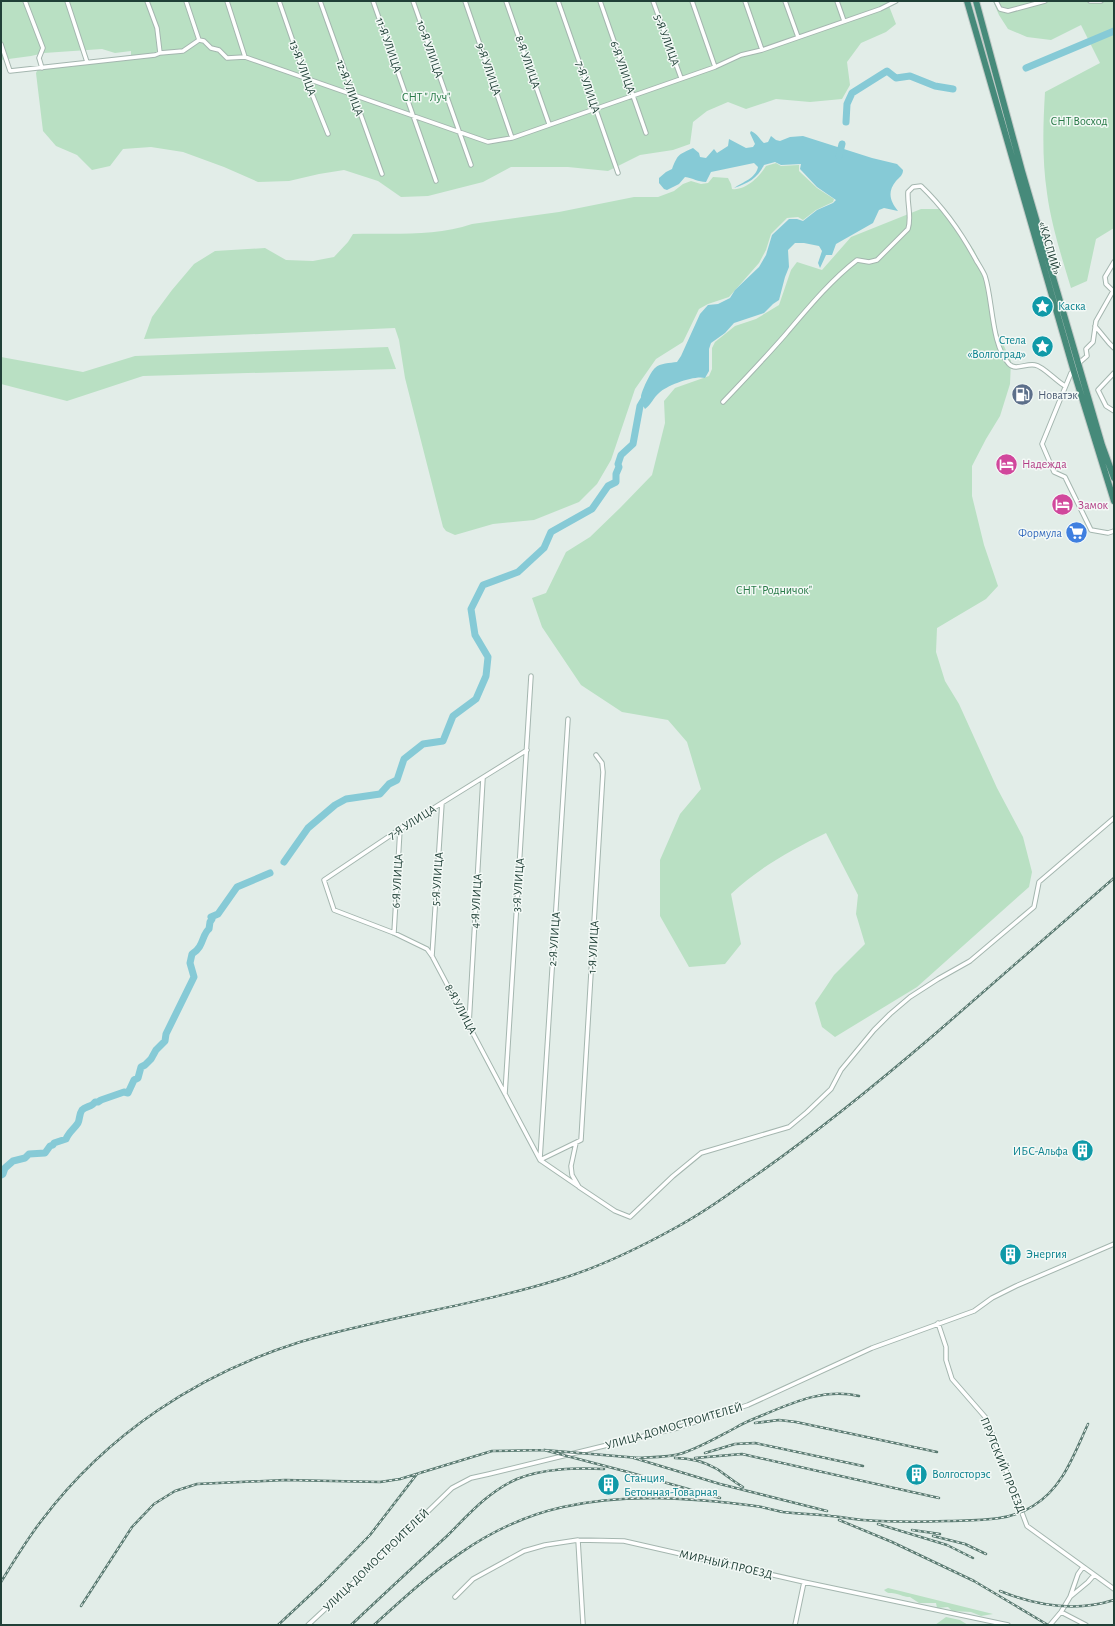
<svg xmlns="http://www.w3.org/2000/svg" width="1115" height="1626" viewBox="0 0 1115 1626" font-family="'Alegreya Sans',sans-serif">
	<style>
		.green { fill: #b9e0c3 }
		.water { fill: #86cad6 }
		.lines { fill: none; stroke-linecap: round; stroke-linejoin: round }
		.river { stroke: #86cad6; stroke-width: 7 }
		.minor-casing { stroke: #a4b6af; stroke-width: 5.5 }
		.trunk-casing { stroke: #c1cac7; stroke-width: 8 }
		.minor { stroke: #fff; stroke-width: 3.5 }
		.trunk { stroke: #468a7a; stroke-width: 6 }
		.rail-casing { stroke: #5b7b72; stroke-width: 2.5 }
		.rail { stroke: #f3f9f6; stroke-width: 1; stroke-dasharray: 3; stroke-linecap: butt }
		.labels { text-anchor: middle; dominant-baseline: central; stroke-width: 3; stroke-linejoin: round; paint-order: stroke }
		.street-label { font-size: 12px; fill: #204037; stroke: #f3f9f6 }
		.park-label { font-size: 12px; fill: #287a47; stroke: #f3f9f6 }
		.culture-label { font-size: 12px; fill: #0d838f; stroke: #f3f9f6; text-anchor: start }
		.service-label { font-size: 12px; fill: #4e5e75; stroke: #f3f9f6; text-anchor: start }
		.hotel-label { font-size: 12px; fill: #b23c85; stroke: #f3f9f6; text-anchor: start }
		.shop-label { font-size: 12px; fill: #366cbe; stroke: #f3f9f6; text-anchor: end }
	</style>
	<rect width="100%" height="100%" fill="#e2ede8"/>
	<path class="green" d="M 1,1 L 887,1 L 896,24 L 886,32 L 861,43 L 847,62 L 850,85 L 842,99 L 810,102 L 776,99 L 746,109 L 728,102 L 707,111 L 693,122 L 690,144 L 673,150 L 640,155 L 608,171 L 568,167 L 511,167 L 483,182 L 428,196 L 401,197 L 378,181 L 344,170 L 319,174 L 289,181 L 258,182 L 224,167 L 183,152 L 151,147 L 123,149 L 110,166 L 92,170 L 77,155 L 56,146 L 43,131 L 36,73 L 38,69 L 54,66 L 70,67 L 131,55 L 131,51 L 115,53 L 102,49 L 44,53 L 31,56 L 1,60 Z
		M 993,1 L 1114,1 L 1114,228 L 1096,239 L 1087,281 L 1071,288 C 1062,258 1051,224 1047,193 C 1042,160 1043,125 1045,92 L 1100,63 L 1081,25 L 1051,40 L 1027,37 L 1008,29 L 999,15 Z
		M 776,163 L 781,166 L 799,165 L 799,171 L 817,188 L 834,199 L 833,202 L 816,210 L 803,220 L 798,217 L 787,218 L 771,234 L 766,250 L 759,263 L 729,297 L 708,304 L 699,309 L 683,342 L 656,359 L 635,389 L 611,460 L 597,484 L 579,502 L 534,520 L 493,524 L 455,535 L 446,531 L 443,527 L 405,378 L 399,340 L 395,328 L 144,339 L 152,317 L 172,290 L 194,264 L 215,251 L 265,248 L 286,260 L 313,261 L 334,257 L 348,242 L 353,234 C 392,233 435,237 472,224 L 559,212 L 634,197 L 658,197 L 674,191 L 683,184 L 691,181 L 701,184 L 708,183 L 713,177 L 728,178 L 731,184 L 732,189 C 746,191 760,176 766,166 Z
		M 921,209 L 944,209 L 974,250 L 987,276 L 997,331 L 1011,361 L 1010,384 L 1000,416 L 986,439 L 972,466 L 972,496 L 984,545 L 998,586 L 986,599 L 937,628 L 936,652 L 945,681 L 959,704 L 997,788 L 1023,837 L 1032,872 L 1029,887 L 917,987 L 835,1037 L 822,1027 L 815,1003 L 834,975 L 865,944 L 856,914 L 858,895 L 826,833 C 791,850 760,867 731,894 L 741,944 L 725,964 L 689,967 L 660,916 L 660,860 L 680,814 L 701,789 L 687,742 L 668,720 L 622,712 L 581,685 L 542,627 L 532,598 L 546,593 L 566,552 L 590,537 L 620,508 L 652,475 L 665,423 L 664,401 L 675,388 L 709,376 L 712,369 L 712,348 L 715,342 L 735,326 L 756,319 L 779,305 L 791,270 L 797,262 L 822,270 L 851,237 Z
		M 388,347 L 396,369 L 143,376 L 67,401 L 1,384 L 1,357 L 83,372 L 135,356 Z
		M 888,1588 L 993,1614 L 981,1616 L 971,1612 L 952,1611 L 948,1607 L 937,1608 L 936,1603 L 919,1603 L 910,1597 C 904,1597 902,1595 897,1594 C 891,1592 889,1595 884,1590 Z
		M 946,1617 L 960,1620 L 968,1625 L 935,1625 Z"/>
	<path class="water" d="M 751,131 C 759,135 759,139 764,143 L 768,142 L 771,136 L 776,140 L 780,141 L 790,137 L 803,136 L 872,158 L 897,164 L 903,170 C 903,175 900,177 896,181 C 887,192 890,201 898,211 L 884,208 L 879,210 L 873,223 L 836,244 L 832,255 L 826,255 L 820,268 L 818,263 L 822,251 L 819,246 L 804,243 L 795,243 L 788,250 L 789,267 L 785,277 L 779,300 L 773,304 L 764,313 L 734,323 L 725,333 L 711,343 L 709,349 L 709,371 L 705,378 C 695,375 667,385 659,393 C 653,398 651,405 645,409 C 643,406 641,402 641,397 C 641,392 651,371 655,368 C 660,363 670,363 677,362 L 681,356 L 700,314 L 708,305 L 718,304 L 730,298 L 735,290 L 759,267 L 766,255 L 772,235 L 789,219 L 797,219 L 803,221 L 817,210 L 833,203 L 836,200 L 817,187 L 800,169 L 801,164 L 781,165 L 775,162 L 764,165 C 757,179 748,183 734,188 C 743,182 756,178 758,167 L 754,163 L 711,172 L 706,182 C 698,182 693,178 685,177 L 679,184 L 667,190 L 664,189 L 659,183 L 659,178 L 666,172 L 672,169 C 678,154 678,155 693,148 L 699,153 L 700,157 L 706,158 L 714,149 L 717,153 L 728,146 L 729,139 L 746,148 L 753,147 L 755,144 L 750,133 Z"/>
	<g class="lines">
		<path class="river" d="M 1026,68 L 1114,31
			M 846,122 L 847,104 L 852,93 L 887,71 L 896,78 L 910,76 L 935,86 L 953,89
			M 839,156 L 842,144
			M 284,862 L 308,828 L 335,805 L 346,799 L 380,794 L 389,784 L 397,780 L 404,759 L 423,744 L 443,741 L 453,716 L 476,699 L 486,676 L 488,657 L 475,635 L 471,609 L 483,585 L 518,572 L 544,548 L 551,532 L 592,509 L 608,486 L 616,482 L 616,474 L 619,467 L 618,464 L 621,455 L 633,444 L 640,406 L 647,394
			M 1,1175 L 3,1174 L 5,1168 L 13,1161 L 25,1158 L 29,1154 L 45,1153 L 50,1146 L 53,1145 L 54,1143 L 66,1139 C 69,1132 74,1129 78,1123 C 80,1119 79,1114 82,1110 C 86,1106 92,1107 95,1102 L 98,1102 L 101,1100 L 124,1092 L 128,1093 L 134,1080 L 138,1078 L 141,1067 L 145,1065 L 151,1059 L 156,1050 L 165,1041 L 166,1034 L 194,977 L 190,963 L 192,954 C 204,947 202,934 209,929 L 210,922 L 212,919 L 211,917 L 218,914 L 237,887 L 270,873"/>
		<defs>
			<path id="minor" d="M 25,1 L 43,48 L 39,58 L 42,68
				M 67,1 L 87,62
				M 147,1 L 157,28 L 160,53
				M 186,1 L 199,40 L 204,41 L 211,48 L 219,50 L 227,58 L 245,57 L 488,142 L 512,138 L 715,67 L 741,55 L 762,50 L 880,9 L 896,1
				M 227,1 L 245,57
				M 279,1 L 306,79 L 328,134
				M 320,1 L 382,174
				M 373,1 L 436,181
				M 413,1 L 471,165
				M 465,1 L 512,138
				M 506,1 L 549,124
				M 558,1 L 618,173
				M 600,1 L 646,133
				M 653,1 L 681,78
				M 692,1 L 715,67
				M 745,1 L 762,50
				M 785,1 L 798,37
				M 837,1 L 844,21
				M 996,1 L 1000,9 L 1008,11 L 1045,1
				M 1090,1 L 1101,1
				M 1,44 L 10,71 L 155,55 L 160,53 L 183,51 L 199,40
				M 1114,262 L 1105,277 L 1106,284 L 1114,292
				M 1095,326 L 1109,343 L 1114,348
				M 1079,363 L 1087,356 L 1086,349 L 1093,342 L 1096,321 L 1113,291
				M 1074,372 L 1071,373 L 1042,444 L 1054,472 L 1065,477 L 1091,530 L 1108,533 L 1114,531
				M 1114,373 L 1098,390 L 1106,406 L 1114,411
				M 723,402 C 744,380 765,358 785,335 C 808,308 830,281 857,260 L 869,262 L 877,260 L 908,229 C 912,217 907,204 908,192 L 913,187 L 921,186 C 943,207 962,234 976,260 C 979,265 983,271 985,276 C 993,300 991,345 1009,364 C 1016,371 1026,363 1035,365 C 1043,366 1056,381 1065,386
				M 527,750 L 400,829 L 324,880 L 334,910 L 394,933 L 427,949 L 432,956 L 540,1160 L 578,1186
				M 394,933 L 400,829
				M 432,956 L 442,803
				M 469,1024 L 483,778
				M 505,1094 L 531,676
				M 576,1143 L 571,1166 L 572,1175 L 579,1187 L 615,1211 L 630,1217 L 673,1176 L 701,1153 L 789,1127 L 807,1112 L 831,1089 L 841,1070 L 874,1030 L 890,1014 L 910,997 L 938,979 L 970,961 L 1034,907 L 1039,882 L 1114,818
				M 540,1159 L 568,719
				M 540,1160 L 581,1140 L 603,772 L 602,763 L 596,755
				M 938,1323 L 946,1347 L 946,1360 L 952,1379 L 986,1418 L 1027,1526 L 1114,1589
				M 578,1540 L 583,1624
				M 1083,1567 L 1078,1574 L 1070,1597 L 1088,1582 L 1094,1575
				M 455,1597 L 473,1579 L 524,1551 L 545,1545 L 578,1540 L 624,1541 L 804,1582 L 1008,1625
				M 1061,1612 L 1086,1625
				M 308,1625 L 380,1558 L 452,1488 L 471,1478 L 489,1474 L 677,1428 L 748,1405 L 872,1348 L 974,1311 L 992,1298 L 1016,1286 L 1114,1244
				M 795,1625 L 804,1582
				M 1050,1625 L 1061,1612 L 1070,1597"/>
			<path id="trunk" d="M 967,1 L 1074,372 L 1114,501
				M 976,1 L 1022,171 L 1102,445 L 1114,478"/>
		</defs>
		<use href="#minor" class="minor-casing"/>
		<use href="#trunk" class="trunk-casing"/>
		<use href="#minor" class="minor"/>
		<use href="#trunk" class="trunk"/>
		<defs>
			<path id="rail" d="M 755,1423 L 779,1420 L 796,1422 L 937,1452
				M 705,1453 L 735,1444 L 755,1443 L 863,1466
				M 639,1458 L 544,1450 L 628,1472 L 720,1498
				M 675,1458 C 689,1458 705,1462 717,1469 C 726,1475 734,1482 743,1487
				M 695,1458 L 742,1454 L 939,1498
				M 827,1511 L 720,1484 L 634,1458 C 650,1457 668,1458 683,1453 C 701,1447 718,1437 735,1428 C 743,1423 753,1419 763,1415 C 794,1402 825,1388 859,1396
				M 839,1520 L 892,1542 L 974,1581 L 1048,1625
				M 878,1524 L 947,1545 L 973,1558
				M 912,1530 L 940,1534
				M 933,1536 L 965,1544 L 986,1554
				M 1,1582 C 14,1561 27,1539 42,1520 C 107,1434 198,1374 300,1342 C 384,1317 473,1306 557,1280 C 598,1268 637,1249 675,1228 C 699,1215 721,1200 743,1184 C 811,1138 873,1087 935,1034 C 994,982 1054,930 1114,878
				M 1000,1591 C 1037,1606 1076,1612 1114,1600
				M 81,1606 L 132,1527 L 154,1504 L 175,1491 L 197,1484 L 285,1480 L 380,1482 L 400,1479 L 492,1451 L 544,1450
				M 278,1625 L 323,1583 L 370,1535 L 417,1474
				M 351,1625 C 383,1595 415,1565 447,1536 C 468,1515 489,1491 517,1479 C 544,1468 576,1468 604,1469
				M 374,1625 C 431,1573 485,1524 563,1507 C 624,1493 693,1498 755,1506 C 764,1507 773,1510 783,1512 C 799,1514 815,1514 831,1516 C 842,1517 852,1519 863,1520 C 891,1522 919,1522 947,1521 C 976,1520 1008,1522 1033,1506 C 1063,1488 1074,1454 1088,1424"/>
		</defs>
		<use href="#rail" class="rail-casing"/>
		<use href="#rail" class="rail"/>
	</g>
	<defs>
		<symbol id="sight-disc" viewBox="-11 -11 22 22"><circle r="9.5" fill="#0f9aa8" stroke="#f3f9f6"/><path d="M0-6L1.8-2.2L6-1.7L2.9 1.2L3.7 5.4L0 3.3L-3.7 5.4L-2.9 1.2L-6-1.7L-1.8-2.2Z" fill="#fff"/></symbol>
		<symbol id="fuel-disc" viewBox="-11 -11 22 22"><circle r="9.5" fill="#5c6f8a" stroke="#f3f9f6"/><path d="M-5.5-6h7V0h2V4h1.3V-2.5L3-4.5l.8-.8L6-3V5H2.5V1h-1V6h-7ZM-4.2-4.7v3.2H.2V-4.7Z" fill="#fff"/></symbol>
		<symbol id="hotel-disc" viewBox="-11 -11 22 22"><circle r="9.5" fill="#d1479c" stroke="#f3f9f6"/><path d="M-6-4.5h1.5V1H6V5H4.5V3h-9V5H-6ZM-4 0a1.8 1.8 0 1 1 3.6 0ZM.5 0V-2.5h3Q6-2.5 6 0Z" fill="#fff"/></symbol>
		<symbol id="supermarket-disc" viewBox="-11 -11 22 22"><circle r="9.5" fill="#3f7fe0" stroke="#f3f9f6"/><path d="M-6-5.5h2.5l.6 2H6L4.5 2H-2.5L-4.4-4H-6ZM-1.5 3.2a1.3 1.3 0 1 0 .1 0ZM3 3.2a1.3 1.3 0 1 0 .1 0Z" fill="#fff"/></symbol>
		<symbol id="building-disc" viewBox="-11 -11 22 22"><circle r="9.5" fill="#0f9aa8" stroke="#f3f9f6"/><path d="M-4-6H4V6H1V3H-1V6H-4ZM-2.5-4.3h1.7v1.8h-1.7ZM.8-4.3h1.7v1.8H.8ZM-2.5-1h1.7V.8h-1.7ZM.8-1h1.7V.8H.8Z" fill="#fff"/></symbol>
	</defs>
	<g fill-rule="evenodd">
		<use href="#sight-disc" x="1030" y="294" width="25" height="25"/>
		<use href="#sight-disc" x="1030" y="334" width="25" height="25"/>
		<use href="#fuel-disc" x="1010" y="382" width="25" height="25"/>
		<use href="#hotel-disc" x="994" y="452" width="25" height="25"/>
		<use href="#hotel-disc" x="1050" y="492" width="25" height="25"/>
		<use href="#supermarket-disc" x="1064" y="520" width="25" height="25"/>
		<use href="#building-disc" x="1070" y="1138" width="25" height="25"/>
		<use href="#building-disc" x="998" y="1242" width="25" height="25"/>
		<use href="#building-disc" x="904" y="1462" width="25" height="25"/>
		<use href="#building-disc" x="596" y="1472" width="25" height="25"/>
	</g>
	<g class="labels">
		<g class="street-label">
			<text transform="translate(667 40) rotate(70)">5-Я УЛИЦА</text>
			<text transform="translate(389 45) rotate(71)">11-Я УЛИЦА</text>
			<text transform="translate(430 49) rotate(71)">10-Я УЛИЦА</text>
			<text transform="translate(528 62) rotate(71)">8-Я УЛИЦА</text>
			<text transform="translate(623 67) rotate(71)">6-Я УЛИЦА</text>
			<text transform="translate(303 68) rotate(70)">13-Я УЛИЦА</text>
			<text transform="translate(489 69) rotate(71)">9-Я УЛИЦА</text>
			<text transform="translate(588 87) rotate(71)">7-Я УЛИЦА</text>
			<text transform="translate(350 88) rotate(70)">12-Я УЛИЦА</text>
			<text transform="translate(1050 248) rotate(74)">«КАСПИЙ»</text>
			<text transform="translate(412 822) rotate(-32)">7-Я УЛИЦА</text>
			<text transform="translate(437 879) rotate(-86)">5-Я УЛИЦА</text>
			<text transform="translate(397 881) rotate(-87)">6-Я УЛИЦА</text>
			<text transform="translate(518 885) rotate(-86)">3-Я УЛИЦА</text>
			<text transform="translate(476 901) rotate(-87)">4-Я УЛИЦА</text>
			<text transform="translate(554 939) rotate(-86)">2-Я УЛИЦА</text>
			<text transform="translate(593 947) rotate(-87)">1-Я УЛИЦА</text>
			<text transform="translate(461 1009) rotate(62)">8-Я УЛИЦА</text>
			<text transform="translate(674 1426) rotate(-16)">УЛИЦА ДОМОСТРОИТЕЛЕЙ</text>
			<text transform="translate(1003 1465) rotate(68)">ПРУТСКИЙ ПРОЕЗД</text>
			<text transform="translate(376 1560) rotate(-44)">УЛИЦА ДОМОСТРОИТЕЛЕЙ</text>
			<text transform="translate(726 1564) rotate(13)">МИРНЫЙ ПРОЕЗД</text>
		</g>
		<g class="park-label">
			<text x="426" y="97">СНТ " Луч"</text>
			<text x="1079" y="121">СНТ Восход</text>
			<text x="774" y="590">СНТ "Родничок"</text>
		</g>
		<g class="culture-label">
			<text x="1058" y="306">Каска</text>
			<text x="1026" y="340" text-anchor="end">Стела<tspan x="1026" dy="14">«Волгоград»</tspan></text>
			<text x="1068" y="1151" text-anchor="end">ИБС-Альфа</text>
			<text x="1026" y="1254">Энергия</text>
			<text x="932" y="1474">Волгосторэс</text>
			<text x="624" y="1478">Станция<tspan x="624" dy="14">Бетонная-Товарная</tspan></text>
		</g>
		<g class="service-label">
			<text x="1038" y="395">Новатэк</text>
		</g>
		<g class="hotel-label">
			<text x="1022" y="464">Надежда</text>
			<text x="1078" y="505">Замок</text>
		</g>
		<g class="shop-label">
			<text x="1062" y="533">Формула</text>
		</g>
	</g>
	<rect width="1115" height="1626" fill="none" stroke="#204037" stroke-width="4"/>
</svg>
